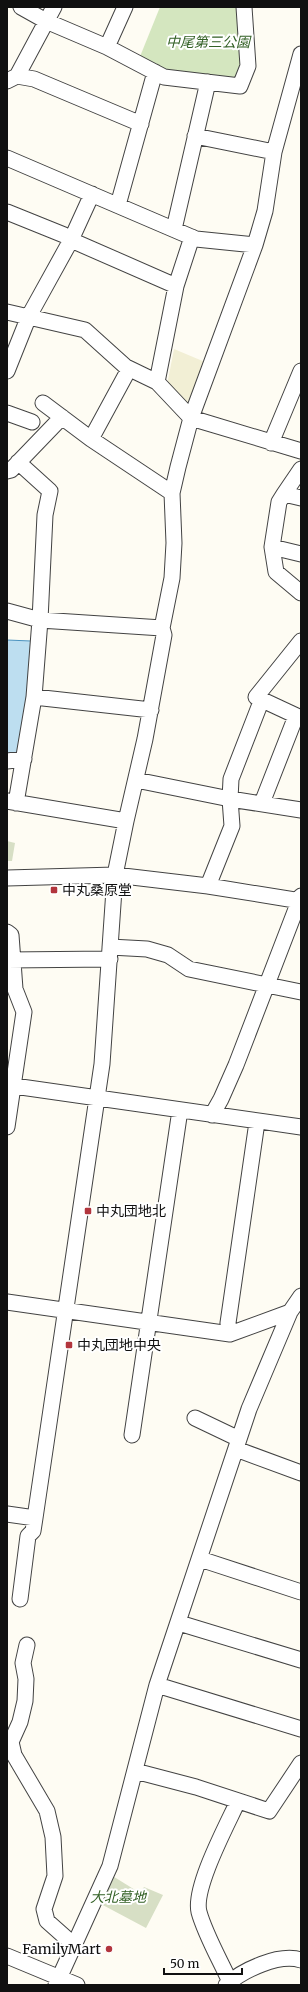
<svg xmlns="http://www.w3.org/2000/svg" width="308" height="1992" viewBox="0 0 308 1992" font-family="Merriweather,'Noto Sans JP',serif">
	<style>
		.farmland { fill: #f2efd5 }
		.green { fill: #d4e6bf }
		.cemetery { fill: #d7dfc5 }
		.water { fill: #bddef0; stroke: #4b93c0 }
		.lines { fill: none; stroke-linecap: round; stroke-linejoin: round }
		.minor-casing { stroke: #434343; stroke-width: 17 }
		.minor { stroke: #fff; stroke-width: 15 }
		.poi-dot { fill: #b2353d; stroke: #fff; stroke-width: 1.5 }
		.labels { text-anchor: middle; dominant-baseline: central; stroke-width: 4; stroke-linejoin: round; paint-order: stroke }
		.park-label { font-size: 14px; font-style: italic; fill: #336126; stroke: #fff }
		.poi-label { font-size: 14px; fill: #101010; stroke: #fff; text-anchor: start }
	</style>
	<rect width="100%" height="100%" fill="#fefcf3"/>
	<path class="farmland" d="M 174,349 L 205,362 L 188,407 L 167,385 Z"/>
	<path class="green" d="M 160,7 L 235,7 L 240,9 L 243,58 L 239,80 L 170,71 L 139,59 Z"/>
	<path class="cemetery" d="M 7,841 L 15,843 L 12,861 L 7,861 Z
		M 111,1875 L 140,1893 L 144,1887 L 163,1895 L 146,1928 L 99,1903 Z"/>
	<path class="water" d="M 7,640 L 31,641 L 28,697 L 18,753 L 7,755 Z"/>
	<g class="lines">
		<defs>
			<path id="minor" d="M 21,7 L 46,21 L 107,47 L 164,77 L 240,86 L 248,66 L 244,7
				M 107,47 L 125,7
				M 17,76 L 54,7
				M 7,81 L 17,76 L 34,79 L 141,124
				M 195,136 L 274,152
				M 7,158 L 196,239 L 255,245
				M 118,205 L 155,72
				M 7,212 L 64,235 L 71,240 L 176,286
				M 174,229 L 208,82
				M 7,312 L 85,330 L 126,367 L 157,382 L 191,418 L 301,451
				M 7,371 L 29,316 L 71,240 L 92,194
				M 157,382 L 176,286 L 192,237
				M 43,403 L 91,439 L 172,493
				M 7,413 L 32,422
				M 91,439 L 129,369
				M 271,443 L 301,371
				M 18,462 L 50,491 L 45,515 L 40,620 L 162,628
				M 301,469 L 284,494 L 301,498
				M 7,471 L 11,470 L 62,417
				M 284,494 L 279,502 L 272,547 L 276,572 L 301,593
				M 272,547 L 301,554
				M 7,611 L 40,620 L 34,697 L 16,803
				M 301,641 L 256,697 L 301,718
				M 34,697 L 151,710
				M 7,761 L 24,759
				M 136,780 L 230,799 L 301,810
				M 7,801 L 126,821
				M 262,803 L 296,716
				M 7,878 L 115,875 L 208,886 L 301,901
				M 208,886 L 232,826 L 230,799 L 231,779 L 262,699
				M 7,932 L 11,935 L 15,989 L 24,1012 L 7,1127
				M 110,947 L 147,949 L 168,955 L 189,969 L 301,992
				M 7,960 L 110,959
				M 7,1085 L 301,1127
				M 212,1115 L 221,1099 L 236,1065 L 301,896
				M 7,1302 L 230,1334 L 290,1312
				M 230,1334 L 228,1323 L 257,1122
				M 195,1418 L 239,1439
				M 132,1435 L 180,1110
				M 236,1449 L 301,1473
				M 7,1514 L 35,1518
				M 200,1559 L 301,1592
				M 20,1599 L 28,1536 L 33,1531 L 35,1518 L 102,1064 L 115,875 L 126,821 L 145,739 L 164,635 L 162,628 L 172,578 L 174,543 L 172,493 L 178,467 L 191,418 L 255,245 L 265,211 L 274,152 L 301,54
				M 179,1623 L 301,1660
				M 27,1645 L 23,1663 L 26,1679 L 25,1701 L 20,1722 L 11,1742 L 14,1755 L 47,1811 L 53,1837 L 55,1876 L 44,1909 L 47,1921 L 74,1945
				M 157,1685 L 301,1729
				M 135,1771 L 196,1787 L 269,1811 L 301,1763
				M 7,1956 L 77,1985
				M 230,1982 C 220,1960 205,1934 199,1912 C 193,1888 227,1825 238,1801
				M 56,1985 L 110,1866 L 157,1685 L 249,1409 L 290,1312 L 301,1296
				M 226,1985 C 243,1970 279,1953 301,1960"/>
		</defs>
		<use href="#minor" class="minor-casing"/>
		<use href="#minor" class="minor"/>
	</g>
	<g class="poi-dot">
		<rect x="50" y="886" width="8" height="8" rx="2"/>
		<rect x="84" y="1207" width="8" height="8" rx="2"/>
		<rect x="65" y="1341" width="8" height="8" rx="2"/>
		<circle cx="109" cy="1949" r="4"/>
	</g>
	<g class="labels">
		<g class="park-label">
			<text x="208" y="42">中尾第三公園</text>
			<text x="118" y="1897">大北墓地</text>
		</g>
		<g class="poi-label">
			<text x="62" y="890">中丸桑原堂</text>
			<text x="96" y="1211">中丸団地北</text>
			<text x="77" y="1345">中丸団地中央</text>
			<text x="101" y="1949" text-anchor="end">FamilyMart</text>
		</g>
	</g>
	<rect width="308" height="1992" fill="none" stroke="#101010" stroke-width="16"/>
	<path d="M164 1968v6h78v-6" fill="none" stroke="#101010" stroke-width="2"/>
	<text x="170" y="1968" font-size="12" fill="#101010" stroke="#ffffff" stroke-width="3" paint-order="stroke">50 m</text>
</svg>
